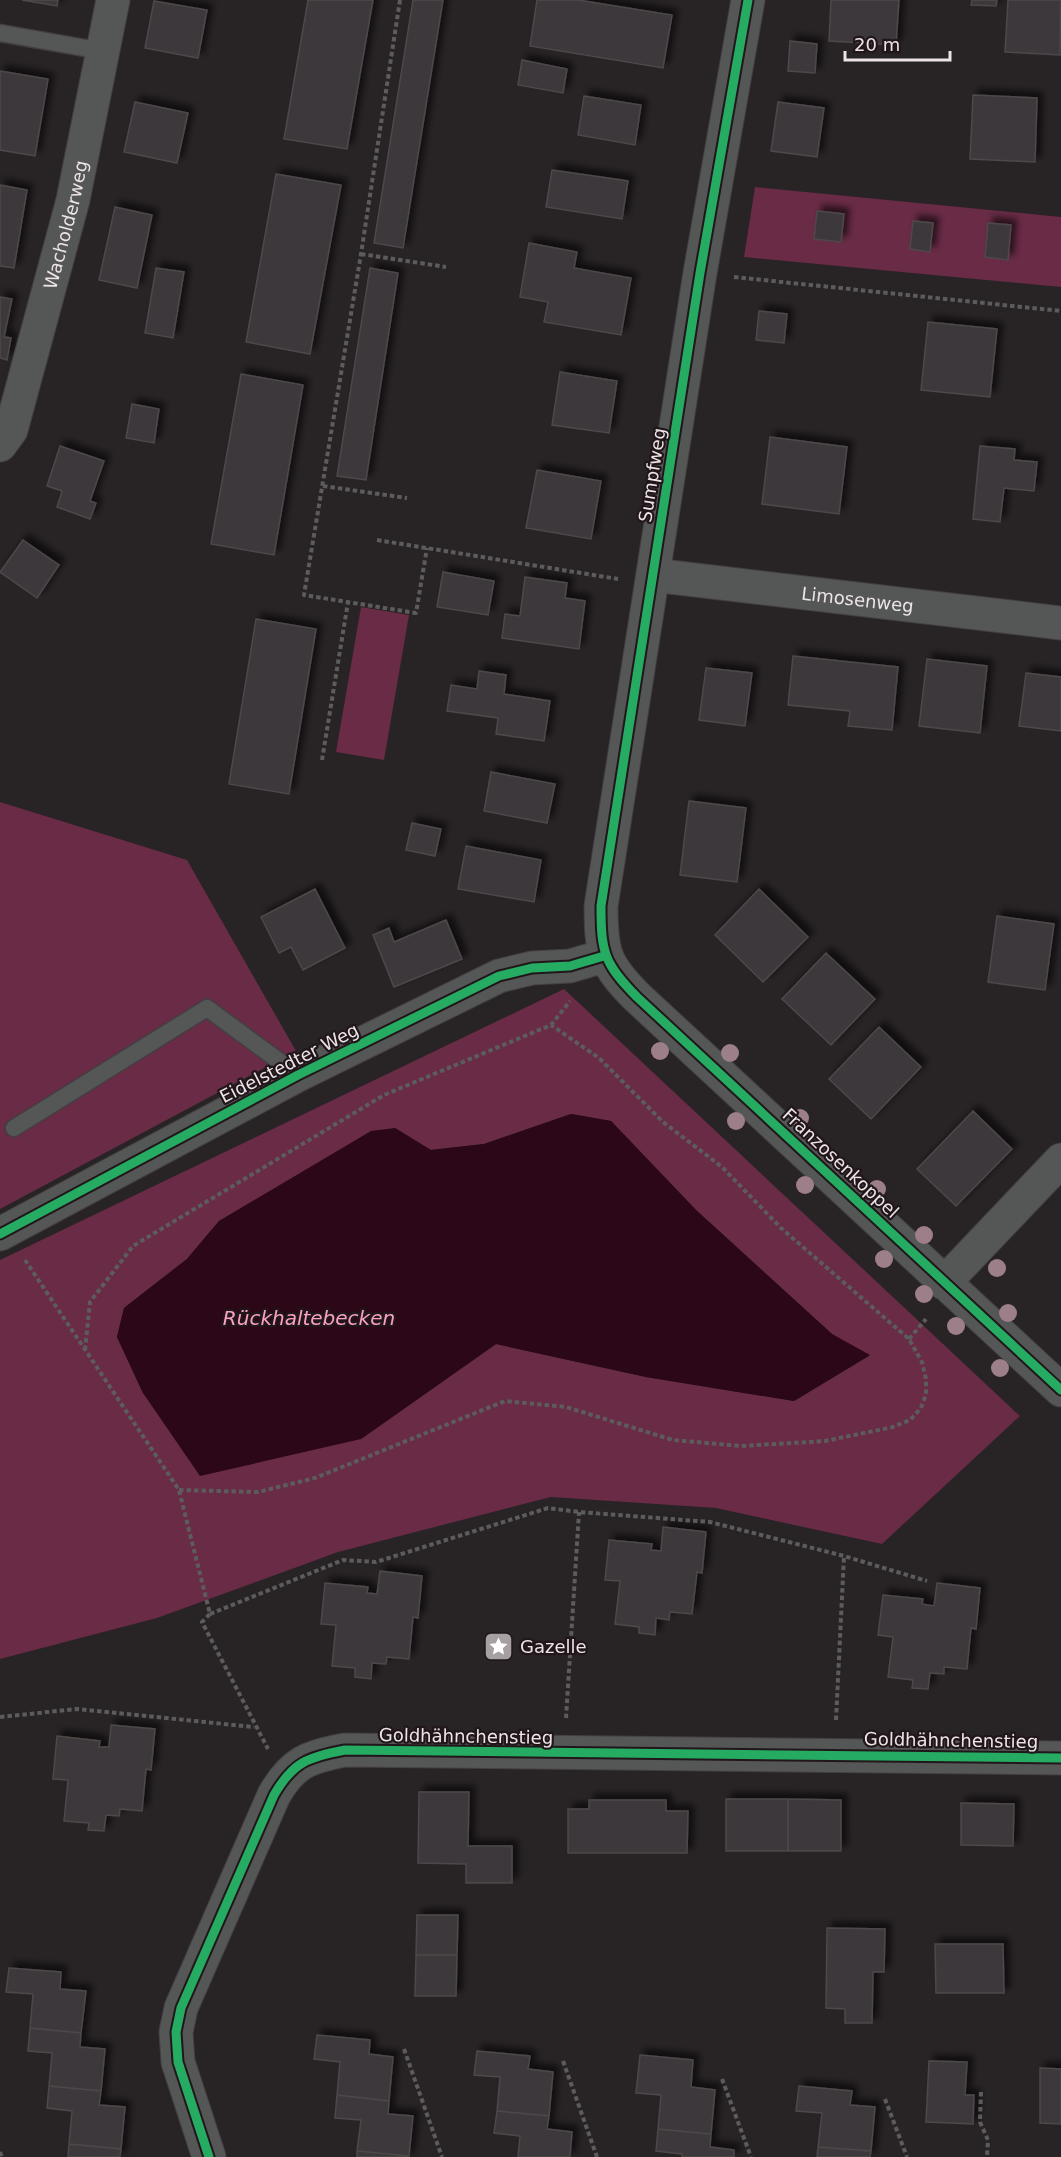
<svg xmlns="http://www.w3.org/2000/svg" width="1061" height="2157" viewBox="0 0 1061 2157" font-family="'DejaVu Sans',sans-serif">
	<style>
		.green { fill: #692b46; fill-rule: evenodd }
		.water { fill: #2b0717 }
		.building { fill: #3e393b; stroke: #4d484a; stroke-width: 1.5; filter: url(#shadow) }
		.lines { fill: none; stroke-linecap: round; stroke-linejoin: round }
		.lane-casing { stroke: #433f40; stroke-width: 19 }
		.street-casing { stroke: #433f40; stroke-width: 35 }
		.path { stroke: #5d5c5c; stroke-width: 4; stroke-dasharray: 4.5 3; stroke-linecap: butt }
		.lane { stroke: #555656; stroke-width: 16 }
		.street { stroke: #555656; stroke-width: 33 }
		.cycleway-casing { stroke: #21171a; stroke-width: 13 }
		.cycleway { stroke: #26ab63; stroke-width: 9 }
		.tree { fill: #9c7f89 }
		.labels { text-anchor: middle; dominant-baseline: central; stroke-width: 4.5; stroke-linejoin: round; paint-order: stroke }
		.street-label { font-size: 18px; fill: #ece4e7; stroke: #21171a }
		.poi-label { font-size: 18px; fill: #ece4e7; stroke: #21171a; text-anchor: start }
		.water-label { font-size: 20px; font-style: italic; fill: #fba0c2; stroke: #21171a }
	</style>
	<defs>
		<filter id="shadow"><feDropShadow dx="5.5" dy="-5.5" stdDeviation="3" flood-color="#0009"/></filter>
	</defs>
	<rect width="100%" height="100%" fill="#282325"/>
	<path class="green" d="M 755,187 L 1061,217 L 1061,287 L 744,257 Z
		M 361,607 L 409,615 L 384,760 L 336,752 Z
		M 0,802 L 187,860 L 296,1051 L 0,1209 Z
		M 564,989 L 1020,1416 L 882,1544 L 716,1508 L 551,1497 L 338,1552 L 157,1618 L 0,1659 L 0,1260 ZM 571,1114 L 611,1121 L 696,1210 L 832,1334 L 869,1356 L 794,1401 L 646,1377 L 496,1344 L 361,1439 L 143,1393 L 117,1337 L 124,1308 L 187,1259 L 219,1221 L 395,1128 L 430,1150 L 484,1144 Z"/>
	<path class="water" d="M 571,1114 L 611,1121 L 696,1210 L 832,1334 L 870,1355 L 794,1401 L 646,1377 L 496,1344 L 361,1439 L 200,1476 L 143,1393 L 117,1337 L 124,1308 L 187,1259 L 219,1221 L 371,1131 L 395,1128 L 431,1150 L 484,1144 Z"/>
	<path class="building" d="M 22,0 L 58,0 L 57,6 Z
		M 308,0 L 373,0 L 347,149 L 284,139 Z
		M 413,0 L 443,0 L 403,248 L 374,243 Z
		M 537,0 L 578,0 L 672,15 L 663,68 L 530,46 Z
		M 831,0 L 899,0 L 896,45 L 829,41 Z
		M 972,0 L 997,0 L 996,6 L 971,5 Z
		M 1008,0 L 1061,0 L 1060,55 L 1005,52 Z
		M 154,1 L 207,10 L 198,58 L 145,48 Z
		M 790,41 L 817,44 L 815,73 L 788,71 Z
		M 522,60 L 567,69 L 563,93 L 518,85 Z
		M 0,71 L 48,79 L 35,156 L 0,150 Z
		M 973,95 L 1037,98 L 1035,162 L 970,159 Z
		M 584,96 L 641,105 L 635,145 L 578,135 Z
		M 135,102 L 188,113 L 177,163 L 124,152 Z
		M 778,102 L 824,108 L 817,157 L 771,151 Z
		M 552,170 L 628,181 L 622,219 L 546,207 Z
		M 276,174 L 341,185 L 310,354 L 246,342 Z
		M 0,185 L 27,190 L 14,268 L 0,266 Z
		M 115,207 L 152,215 L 137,288 L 99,280 Z
		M 817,211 L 844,214 L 841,242 L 814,239 Z
		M 913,221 L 933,223 L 930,252 L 910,249 Z
		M 988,223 L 1011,225 L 1008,260 L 985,257 Z
		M 529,243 L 577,252 L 574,268 L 631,278 L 621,335 L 544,322 L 548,302 L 520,297 Z
		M 156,268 L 184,272 L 173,338 L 145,333 Z
		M 370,268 L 398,273 L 366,480 L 337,476 Z
		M 0,297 L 12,299 L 4,337 L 11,338 L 7,360 L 0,358 Z
		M 759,311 L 787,314 L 784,343 L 756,340 Z
		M 928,322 L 997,329 L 990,397 L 921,390 Z
		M 560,372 L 617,381 L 609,433 L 552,425 Z
		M 241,374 L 303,385 L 274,555 L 211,544 Z
		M 132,404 L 159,409 L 154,443 L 126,438 Z
		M 770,437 L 847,447 L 839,514 L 762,504 Z
		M 60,446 L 104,461 L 90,501 L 96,503 L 90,519 L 57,507 L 62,491 L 47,486 Z
		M 980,446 L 1015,449 L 1014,460 L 1037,462 L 1034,491 L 1004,488 L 1000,522 L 973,519 Z
		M 537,470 L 601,481 L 591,539 L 526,528 Z
		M 23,540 L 59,565 L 37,598 L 0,572 Z
		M 443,572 L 494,581 L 488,615 L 437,607 Z
		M 525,577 L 567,583 L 565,598 L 585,601 L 579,649 L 502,638 L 505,614 L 520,616 Z
		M 256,619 L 316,629 L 289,794 L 229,784 Z
		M 793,656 L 898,667 L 892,730 L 848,726 L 850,711 L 788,705 Z
		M 927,659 L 987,666 L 980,733 L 919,726 Z
		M 706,668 L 752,673 L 745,726 L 699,720 Z
		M 479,671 L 506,675 L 504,694 L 550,701 L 544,741 L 496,734 L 498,718 L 447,711 L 451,685 L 477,689 Z
		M 1026,673 L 1061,677 L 1061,731 L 1019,726 Z
		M 491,772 L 555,784 L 547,823 L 484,811 Z
		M 689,801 L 746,808 L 737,882 L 680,875 Z
		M 412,823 L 441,829 L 435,856 L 406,850 Z
		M 466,846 L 541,860 L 534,902 L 458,889 Z
		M 315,889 L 345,948 L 303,970 L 291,947 L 279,953 L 261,917 Z
		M 759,889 L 808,937 L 763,982 L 715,935 Z
		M 997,916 L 1054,924 L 1045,990 L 988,982 Z
		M 446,920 L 462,959 L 394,987 L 373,935 L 389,928 L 394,942 Z
		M 826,953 L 875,999 L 831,1045 L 782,999 Z
		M 879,1027 L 921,1067 L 871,1119 L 829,1079 Z
		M 973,1111 L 1012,1149 L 956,1206 L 917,1169 Z
		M 663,1527 L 706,1532 L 702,1573 L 697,1572 L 692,1614 L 670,1612 L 669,1620 L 656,1618 L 655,1635 L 639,1633 L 639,1627 L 615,1624 L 620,1581 L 605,1580 L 609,1540 L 652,1544 L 651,1550 L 661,1551 Z
		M 380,1571 L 422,1576 L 418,1618 L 413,1617 L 409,1659 L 387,1657 L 386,1664 L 372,1663 L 371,1679 L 355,1677 L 355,1668 L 332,1666 L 336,1625 L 321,1624 L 325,1583 L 368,1587 L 367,1593 L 377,1594 Z
		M 937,1583 L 980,1588 L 976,1629 L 971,1628 L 967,1669 L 944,1667 L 944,1674 L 930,1673 L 928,1689 L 912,1688 L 913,1680 L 888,1677 L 893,1637 L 878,1635 L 883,1595 L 923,1599 L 922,1604 L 934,1606 Z
		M 111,1725 L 155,1729 L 151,1770 L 146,1769 L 142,1811 L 120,1809 L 119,1816 L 106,1815 L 104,1831 L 88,1830 L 89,1823 L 64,1821 L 68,1780 L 53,1779 L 57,1736 L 100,1741 L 99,1747 L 109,1747 Z
		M 419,1792 L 469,1792 L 468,1846 L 512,1846 L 512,1883 L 466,1883 L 466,1864 L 418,1863 Z
		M 726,1799 L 788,1799 L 788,1851 L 726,1851 Z
		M 788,1799 L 841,1800 L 841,1851 L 788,1851 Z
		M 589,1800 L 666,1800 L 666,1811 L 688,1811 L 687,1853 L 568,1853 L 568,1809 L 589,1809 Z
		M 961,1803 L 1014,1804 L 1013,1846 L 961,1845 Z
		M 417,1915 L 458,1915 L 457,1955 L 416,1955 Z
		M 827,1928 L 885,1929 L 884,1972 L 873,1972 L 872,2023 L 845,2023 L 845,2009 L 826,2008 Z
		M 935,1944 L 1003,1944 L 1004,1993 L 936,1993 Z
		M 416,1955 L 457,1955 L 456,1996 L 415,1996 Z
		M 9,1968 L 61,1972 L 60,1989 L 86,1991 L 81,2033 L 30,2028 L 33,1994 L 6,1992 Z
		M 30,2028 L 81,2033 L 80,2047 L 105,2049 L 101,2091 L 49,2086 L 52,2053 L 28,2051 Z
		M 317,2035 L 370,2040 L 369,2054 L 393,2057 L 389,2101 L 337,2095 L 340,2062 L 314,2059 Z
		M 477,2051 L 530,2056 L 528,2069 L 553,2072 L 549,2116 L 497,2111 L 500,2077 L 474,2075 Z
		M 640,2055 L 693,2060 L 691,2087 L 715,2090 L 711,2134 L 658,2129 L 661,2095 L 636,2093 Z
		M 929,2061 L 967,2062 L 965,2095 L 974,2095 L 973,2124 L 926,2122 Z
		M 1040,2068 L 1061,2069 L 1061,2124 L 1040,2123 Z
		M 49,2086 L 101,2091 L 99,2105 L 125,2107 L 121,2149 L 69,2144 L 72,2111 L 47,2108 Z
		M 799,2086 L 852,2091 L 850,2105 L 875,2107 L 871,2151 L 818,2147 L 822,2113 L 796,2111 Z
		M 337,2095 L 389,2101 L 388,2114 L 413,2116 L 409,2156 L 357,2151 L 361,2120 L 335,2118 Z
		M 497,2111 L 549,2116 L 547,2129 L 572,2132 L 570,2157 L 518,2157 L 520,2136 L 494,2133 Z
		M 658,2129 L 711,2134 L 710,2147 L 734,2150 L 734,2157 L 682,2157 L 682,2154 L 656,2151 Z
		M 69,2144 L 121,2149 L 120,2157 L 68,2157 Z
		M 818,2147 L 871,2151 L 870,2157 L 817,2157 Z
		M 357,2151 L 409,2156 L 409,2157 L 357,2157 Z"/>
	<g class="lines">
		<defs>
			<path id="lane" d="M 0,33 L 102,51
				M 14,1128 L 207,1008 L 298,1075"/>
			<g id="street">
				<path d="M 748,0 L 700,273 L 601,906 C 601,952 604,964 637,997 L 1061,1390"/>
				<path id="s1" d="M 0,445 L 11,430 L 73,200 L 113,0"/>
				<path id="s2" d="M 653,575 L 1061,623"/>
				<path d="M 0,1234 L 298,1075 L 499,976 L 532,968 L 570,966 L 604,956"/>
				<path d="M 944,1283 L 1061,1160"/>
				<path d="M 209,2157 L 178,2062 L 176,2032 L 181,2008 L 274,1795 C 293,1762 308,1757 345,1750 L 1061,1758"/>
			</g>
		</defs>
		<use href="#lane" class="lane-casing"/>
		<use href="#street" class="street-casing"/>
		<path class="path" d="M 400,0 L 361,254 L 304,595 L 416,613 L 427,548
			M 361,254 L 446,267
			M 734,277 L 1061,311
			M 323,486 L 407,498
			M 377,540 L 618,579
			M 322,760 L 348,602
			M 25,1260 L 179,1490 L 210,1614 L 202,1622 L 268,1749
			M 909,1339 L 926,1319
			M 85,1350 L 90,1302 L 133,1246 L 384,1095 L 551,1025 L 570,1001
			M 179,1490 L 258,1492 L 315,1478 L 505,1401 L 566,1407 L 673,1440 L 741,1446 L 825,1441 L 893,1427 L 910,1420 L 921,1408 L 926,1394 L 926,1379 L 922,1362 L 909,1339 L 781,1228 L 722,1167 L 663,1122 L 599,1058 L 551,1025
			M 210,1614 L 343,1560 L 376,1562 L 548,1508 L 579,1512 L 710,1522 L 844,1556 L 927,1581
			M 0,1717 L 77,1709 L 254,1727
			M 566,1718 L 579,1512
			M 836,1720 L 844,1556
			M 404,2049 L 442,2157
			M 563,2061 L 597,2157
			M 722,2079 L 751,2157
			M 981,2092 L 980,2122 L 988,2140 L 987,2157
			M 885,2099 L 907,2157
			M 0,2152 L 2,2157"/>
		<use href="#lane" class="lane"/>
		<use href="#street" class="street"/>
		<defs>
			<path id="cycleway" d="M 748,0 L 700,273 L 601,906 C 601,952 604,964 637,997 L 1061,1390
				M 0,1234 L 298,1075 L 499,976 L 532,968 L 570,966 L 604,956
				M 209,2157 L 178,2062 L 176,2032 L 181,2008 L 274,1795 C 293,1762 308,1757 345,1750 L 1061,1758"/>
		</defs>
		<use href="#cycleway" class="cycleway-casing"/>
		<use href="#cycleway" class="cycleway"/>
	</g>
	<g class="tree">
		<circle cx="660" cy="1051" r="9"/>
		<circle cx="730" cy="1053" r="9"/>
		<circle cx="800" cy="1118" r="9"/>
		<circle cx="736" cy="1121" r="9"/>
		<circle cx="805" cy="1185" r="9"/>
		<circle cx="877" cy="1189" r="9"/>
		<circle cx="924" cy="1235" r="9"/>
		<circle cx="884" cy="1259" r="9"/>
		<circle cx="997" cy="1268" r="9"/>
		<circle cx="924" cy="1294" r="9"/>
		<circle cx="1008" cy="1313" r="9"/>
		<circle cx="956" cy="1326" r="9"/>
		<circle cx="1000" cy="1368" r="9"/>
	</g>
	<defs>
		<symbol id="sight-square" viewBox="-11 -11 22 22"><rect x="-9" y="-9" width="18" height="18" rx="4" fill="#a7a0a3" stroke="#21171a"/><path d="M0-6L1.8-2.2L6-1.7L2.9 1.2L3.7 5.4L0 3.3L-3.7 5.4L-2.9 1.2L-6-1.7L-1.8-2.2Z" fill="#fff"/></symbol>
	</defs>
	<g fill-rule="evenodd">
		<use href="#sight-square" x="482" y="1630" width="33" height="33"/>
	</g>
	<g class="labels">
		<g class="street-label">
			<text stroke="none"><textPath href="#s1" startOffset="231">Wacholderweg</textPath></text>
			<text transform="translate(652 475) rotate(-81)">Sumpfweg</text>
			<text stroke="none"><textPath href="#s2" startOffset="206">Limosenweg</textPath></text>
			<text transform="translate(289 1063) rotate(-27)">Eidelstedter Weg</text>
			<text transform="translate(841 1163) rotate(43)">Franzosenkoppel</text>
			<text transform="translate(466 1736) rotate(1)">Goldhähnchenstieg</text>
			<text transform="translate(951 1740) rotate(1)">Goldhähnchenstieg</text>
		</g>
		<g class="poi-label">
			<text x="520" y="1646">Gazelle</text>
		</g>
		<g class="water-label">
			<text x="309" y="1318">Rückhaltebecken</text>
		</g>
	</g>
	<path d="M845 51v9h105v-9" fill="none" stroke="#ece4e7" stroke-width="3"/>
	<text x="854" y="51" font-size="18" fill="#ece4e7" stroke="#21171a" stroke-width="4.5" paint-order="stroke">20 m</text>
</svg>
